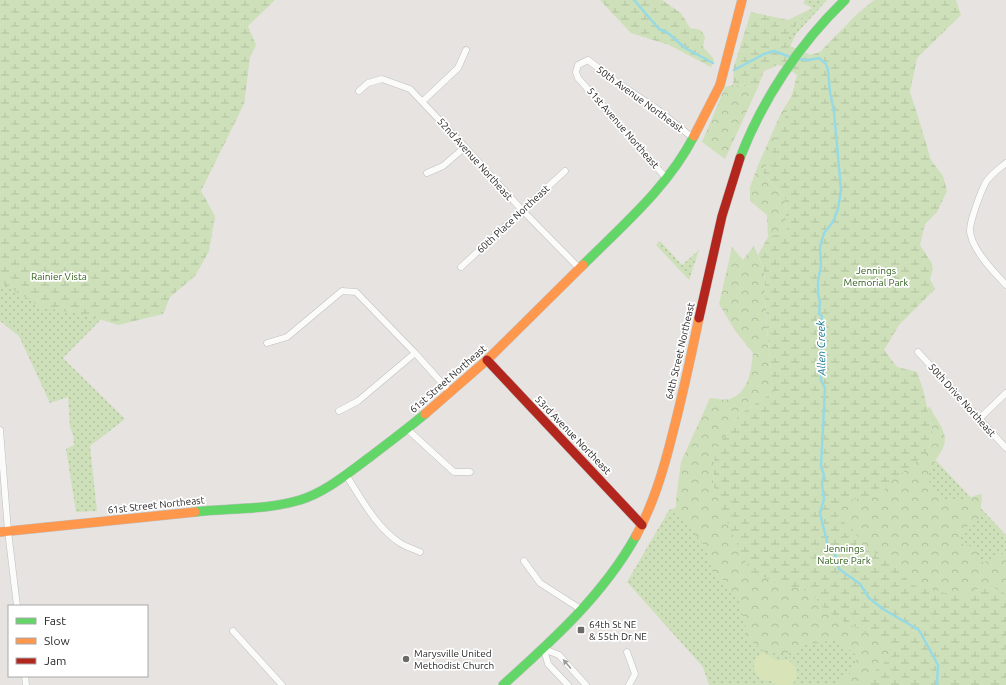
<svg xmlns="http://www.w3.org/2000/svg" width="1006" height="685" viewBox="0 0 1006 685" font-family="Ubuntu,sans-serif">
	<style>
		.grass { fill: url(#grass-dots) }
		.forest { fill: url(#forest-crowns) }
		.wetland { fill: url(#wetland-marsh) }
		.pitch { fill: #d8e4b8 }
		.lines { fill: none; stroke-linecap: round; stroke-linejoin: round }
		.stream { stroke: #97dae4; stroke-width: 2.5 }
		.street-casing { stroke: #c0c0c1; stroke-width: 7 }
		.fast-casing { stroke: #c0c0c1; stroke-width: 10 }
		.slow-casing { stroke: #c0c0c1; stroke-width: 10 }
		.jam-casing { stroke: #c0c0c1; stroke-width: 10 }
		.street { stroke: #fbfbfa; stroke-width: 6 }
		.fast { stroke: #63d668; stroke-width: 9 }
		.slow { stroke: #ff974d; stroke-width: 9 }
		.jam { stroke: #b3261e; stroke-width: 9 }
		.oneway { fill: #9c9c9c }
		.poi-dot { fill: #6b6a69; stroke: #fff; stroke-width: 1.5 }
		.labels { text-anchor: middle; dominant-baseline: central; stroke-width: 3.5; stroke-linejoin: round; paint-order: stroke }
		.street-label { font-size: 10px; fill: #292929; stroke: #fff }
		.park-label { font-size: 10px; fill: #34611e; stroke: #fff }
		.poi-label { font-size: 10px; fill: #292929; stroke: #fff; text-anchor: start }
		.water-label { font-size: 11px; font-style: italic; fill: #167590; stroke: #fff }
	</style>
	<defs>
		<pattern id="grass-dots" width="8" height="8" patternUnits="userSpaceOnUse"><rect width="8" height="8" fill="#cee0ba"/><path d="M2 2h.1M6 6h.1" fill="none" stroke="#b1c0a0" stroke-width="1.8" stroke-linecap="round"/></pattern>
		<pattern id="forest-crowns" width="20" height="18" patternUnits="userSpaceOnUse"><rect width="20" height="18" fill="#cee0ba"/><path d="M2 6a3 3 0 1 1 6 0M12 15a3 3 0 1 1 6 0" fill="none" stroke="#b1c0a0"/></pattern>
		<pattern id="wetland-marsh" width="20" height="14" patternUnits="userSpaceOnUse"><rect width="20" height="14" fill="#cee0ba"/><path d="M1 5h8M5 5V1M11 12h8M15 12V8" fill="none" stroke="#b1c0a0"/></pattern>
	</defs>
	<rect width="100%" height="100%" fill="#e6e3e0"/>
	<path class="grass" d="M 805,0 L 827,0 L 796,34 L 790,46 L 788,45 L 788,37 L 797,24 L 812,8 L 803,3 Z
		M 0,125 L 121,299 L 63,358 L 125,419 L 90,446 L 97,511 L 76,512 L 66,449 L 74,445 L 73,435 L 70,427 L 68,397 L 50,403 L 19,336 L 0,321 Z
		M 660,241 L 682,265 L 699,250 L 689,280 L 656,245 Z
		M 852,371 L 1006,535 L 1006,685 L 709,685 L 703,667 L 627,582 L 669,510 L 715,493 Z"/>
	<path class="forest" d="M 733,85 L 758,87 L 725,159 L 702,142 L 725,87 Z
		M 793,94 L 777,141 L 763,173 L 785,198 L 787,232 L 768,237 L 767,215 L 750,201 L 750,187 L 759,163 L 781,113 Z
		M 754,246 L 764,270 L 767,329 L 773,392 L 739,415 L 715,450 L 713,485 L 725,518 L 750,571 L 774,582 L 812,591 L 821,606 L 837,618 L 888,643 L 893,655 L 876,670 L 866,685 L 836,685 L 852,672 L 857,656 L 838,640 L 807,644 L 793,653 L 766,653 L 746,636 L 746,626 L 738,599 L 725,582 L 712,571 L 705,546 L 676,512 L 676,500 L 681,462 L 710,398 C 716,398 724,401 730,399 C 749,392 751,371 753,353 L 736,332 L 719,304 L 732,247 L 743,260 Z
		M 930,407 C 934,417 944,427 945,438 C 945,452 933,460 930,472 C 929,475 929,478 929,481 C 934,489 942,501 953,501 C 959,502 975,495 982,494 L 980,518 C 968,526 960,528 961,543 L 975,548 L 982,562 L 991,562 L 1006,551 L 1006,594 L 987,584 L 961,597 L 928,588 L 915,586 L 904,577 L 893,561 L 876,553 L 854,547 L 838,518 L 842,502 L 847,500 L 879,497 L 889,483 L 926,454 L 933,434 L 927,408 Z"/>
	<path class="wetland" d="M 0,0 L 275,0 L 248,26 L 256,45 L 250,57 L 244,104 L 201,191 L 215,216 L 209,251 L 195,276 L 170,297 L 163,314 L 118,325 L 89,316 L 41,307 L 0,282 Z
		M 600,0 L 662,0 L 681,13 L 690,28 L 701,30 L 705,37 L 703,47 L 714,59 L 711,67 L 669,45 L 631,33 Z
		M 874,0 L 956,0 L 961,15 L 917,58 L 910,92 L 919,120 L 931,160 L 943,176 L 947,191 L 937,212 L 925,224 L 920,245 L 931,262 L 933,269 L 930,279 L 935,289 L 899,325 L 884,350 L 897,367 L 917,372 L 923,389 L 933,434 L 926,454 L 889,483 L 879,497 L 847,500 L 842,501 L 838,517 L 853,530 L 859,538 L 855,547 L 876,553 L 893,561 L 904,577 L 915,586 L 961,597 L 987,584 L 1006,594 L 1006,685 L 866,685 L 876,670 L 893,655 L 888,643 L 837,618 L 821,606 L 812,592 L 774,582 L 750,571 L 725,518 L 713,485 L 715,450 L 739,415 L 773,392 L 767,329 L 764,270 L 758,255 L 768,237 L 787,232 L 785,198 L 763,173 C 777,140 789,110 797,75 L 786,67 L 778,65 L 764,71 L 758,87 L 733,85 L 734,66 L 751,12 L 788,20 L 812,8 L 797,24 L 788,38 L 788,45 L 811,55 L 820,52 L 856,15 Z"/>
	<path class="pitch" d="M 763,652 L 777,661 L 787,659 L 795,666 L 797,677 L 792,685 L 777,685 L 771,681 L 761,680 C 752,670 750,660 763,652 Z"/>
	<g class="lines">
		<path class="stream" d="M 634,0 L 659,29 L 668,33 L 685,48 L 713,63
			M 798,59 L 809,60 L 819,58 L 826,64 L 828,70 L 830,92 L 834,112 L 841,190 L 838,209 L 833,222 L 824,233 L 820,247 L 821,266 L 818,281 L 818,294 L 820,302 L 819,314 L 822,316 C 820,324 821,326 822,333 C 823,339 822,341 823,347 L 820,355 L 824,373 L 821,376 L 821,380 L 825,388 L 821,466 L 824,475 L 822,484 L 824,499 L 820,513 L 828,546 L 834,550 L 839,569 L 860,584 L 869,598 L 883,609 L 919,630 L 938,665 L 937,685
			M 734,70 L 764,54 L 774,51 L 793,58"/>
		<defs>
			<path id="street" d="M 359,91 L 368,83 L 382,79 L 410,89 L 465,147 L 522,210 L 580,269
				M 423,101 L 458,68 L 466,50
				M 1006,163 C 999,169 991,174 986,182 C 981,191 969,223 970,232 C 971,235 972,241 974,244 C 981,259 995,273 1006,285
				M 427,173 L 443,166 L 465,147
				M 667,179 L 578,78 L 576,72 L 578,65 L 588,60 L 618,83 L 657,109 L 693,138
				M 461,267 L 565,171
				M 267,343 L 287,337 L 342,291 L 356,292 L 415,353 L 450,392
				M 918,352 L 1006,448
				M 339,411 L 358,401 L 415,353
				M 979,419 L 1006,393
				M 407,429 L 454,472 L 470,472
				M 0,430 L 8,531 L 17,606
				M 346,475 C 361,498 376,527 400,543 C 406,547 414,549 420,552
				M 524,561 L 540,583 L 582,610
				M 233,631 L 282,685
				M 544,649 L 559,655 L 586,685
				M 544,649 L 548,664 L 568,685
				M 627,652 L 635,674 L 629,685
				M 25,676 L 26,685"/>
			<path id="fast" d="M 740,158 C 762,100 800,43 845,0
				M 583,265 C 623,225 668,187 694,136
				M 195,512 C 230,508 267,510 300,500 C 326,492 348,473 370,457 C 388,443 407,429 425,414
				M 503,685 C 553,640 603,595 636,536"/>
			<path id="slow" d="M 694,136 L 720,85 L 742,0
				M 425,414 L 487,360 L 583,265
				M 0,532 L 195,512
				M 636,536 C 654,503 664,468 673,432 C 683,394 691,356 699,318"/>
			<path id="jam" d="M 699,318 L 722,216 L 740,158
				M 487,360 L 642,525"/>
		</defs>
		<use href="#street" class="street-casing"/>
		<use href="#fast" class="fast-casing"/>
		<use href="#slow" class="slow-casing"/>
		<use href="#jam" class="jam-casing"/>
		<use href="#street" class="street"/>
		<use href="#fast" class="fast"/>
		<use href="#slow" class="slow"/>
		<use href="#jam" class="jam"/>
	</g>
	<defs><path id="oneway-solid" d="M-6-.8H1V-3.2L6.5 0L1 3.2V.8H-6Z"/></defs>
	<use class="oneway" href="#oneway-solid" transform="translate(567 664) rotate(-131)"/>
	<g class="poi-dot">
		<rect x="577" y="626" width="8" height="8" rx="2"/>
		<circle cx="406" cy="659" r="4"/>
	</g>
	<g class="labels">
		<g class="street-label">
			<text transform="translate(640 99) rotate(36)">50th Avenue Northeast</text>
			<text transform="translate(623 128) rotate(49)">51st Avenue Northeast</text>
			<text transform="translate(475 159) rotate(48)">52nd Avenue Northeast</text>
			<text transform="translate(513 219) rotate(-43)">60th Place Northeast</text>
			<text transform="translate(680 351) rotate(-77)">64th Street Northeast</text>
			<text transform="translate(448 379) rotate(-41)">61st Street Northeast</text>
			<text transform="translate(962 400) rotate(48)">50th Drive Northeast</text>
			<text transform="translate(573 435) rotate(46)">53rd Avenue Northeast</text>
			<text transform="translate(156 505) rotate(-6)">61st Street Northeast</text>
		</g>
		<g class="park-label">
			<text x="876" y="270">Jennings<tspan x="876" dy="12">Memorial Park</tspan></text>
			<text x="59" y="276">Rainier Vista</text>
			<text x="844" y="548">Jennings<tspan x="844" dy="12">Nature Park</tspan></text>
		</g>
		<g class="poi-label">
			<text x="589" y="624">64th St NE<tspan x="589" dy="12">&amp; 55th Dr NE</tspan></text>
			<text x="414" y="653">Marysville United<tspan x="414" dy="12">Methodist Church</tspan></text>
		</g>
		<g class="water-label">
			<text transform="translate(821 348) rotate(-91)">Allen Creek</text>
		</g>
	</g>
	<rect x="8" y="605" width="140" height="72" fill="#ffffff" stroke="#a9a9a9"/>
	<rect x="16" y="618" width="20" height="6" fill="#63d668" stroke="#a9a9a9"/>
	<text x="44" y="625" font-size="12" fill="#292929">Fast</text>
	<rect x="16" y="638" width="20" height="6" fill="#ff974d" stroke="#a9a9a9"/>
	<text x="44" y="645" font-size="12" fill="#292929">Slow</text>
	<rect x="16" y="658" width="20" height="6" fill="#b3261e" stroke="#a9a9a9"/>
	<text x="44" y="665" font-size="12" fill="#292929">Jam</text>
</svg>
